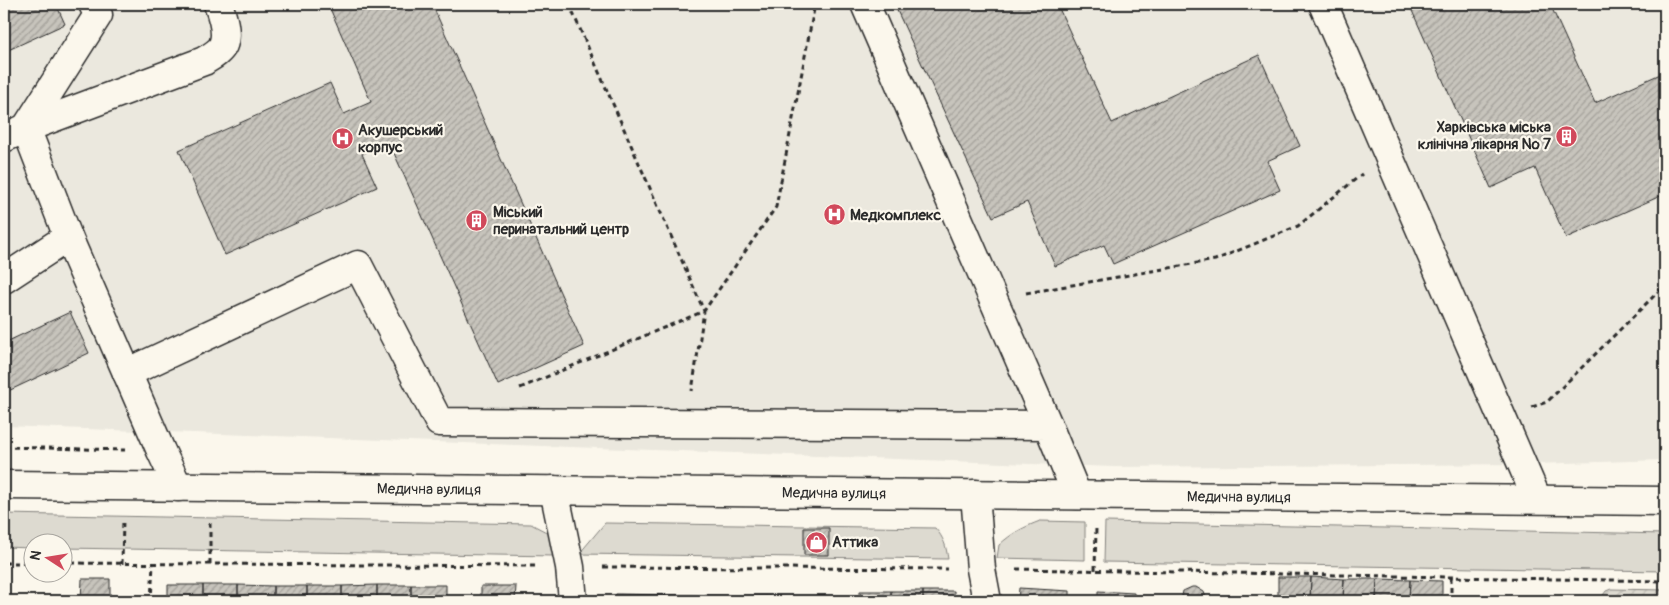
<svg xmlns="http://www.w3.org/2000/svg" width="1669" height="605" viewBox="0 0 1669 605" font-family="Pangolin,sans-serif">
	<style>
		.built { fill: #ebe8de }
		.grass { fill: #dddad0; stroke: #84827e }
		.garden { fill: url(#garden-furrows); stroke: #84827e }
		.building { fill: url(#building-hatch); stroke: #2b2b2b }
		.lines { fill: none; stroke-linecap: round; stroke-linejoin: round }
		.minor-casing { stroke: #2b2b2b; stroke-width: 31 }
		.path { stroke: #2b2b2b; stroke-width: 3; stroke-dasharray: 5 4; stroke-linecap: butt }
		.minor { stroke: #fbf7ec; stroke-width: 28 }
		.labels { text-anchor: middle; dominant-baseline: central; stroke-width: 4.5; stroke-linejoin: round; paint-order: stroke }
		.poi-label { font-size: 15px; font-weight: bold; fill: #2b2b2b; stroke: #fbf7ec; text-anchor: start }
		.street-label { font-size: 15px; fill: #2b2b2b; stroke: #fbf7ec }
	</style>
	<defs>
		<pattern id="garden-furrows" width="10" height="10" patternUnits="userSpaceOnUse" patternTransform="scale(1.25)"><rect width="10" height="10" fill="#dddad0"/><path d="M-1 1l2-2M0 10L10 0M9 11l2-2" fill="none" stroke="#bebbb3"/></pattern>
		<pattern id="building-hatch" width="6" height="6" patternUnits="userSpaceOnUse" patternTransform="scale(1.25)"><rect width="6" height="6" fill="#c7c4bc"/><path d="M-1 1l2-2M0 6l6-6M5 7l2-2" fill="none" stroke="#a29f99"/></pattern>
	</defs>
	<rect width="100%" height="100%" fill="#fbf7ec"/>
	<filter id="ink" filterUnits="userSpaceOnUse"><feTurbulence type="fractalNoise" baseFrequency=".02" numOctaves="2"/><feDisplacementMap in="SourceGraphic" scale="10" xChannelSelector="R" yChannelSelector="G"/><feConvolveMatrix kernelMatrix="1 2 1 2 8 2 1 2 1" color-interpolation-filters="sRGB"/></filter>
	<g filter="url(#ink)">
		<path class="built" d="M 4,4 L 1665,4 L 1665,460 L 1533,464 L 1114,467 L 4,426 Z"/>
		<path class="grass" d="M 4,514 L 531,524 L 554,536 L 555,556 L 63,548 L 62,542 L 32,542 L 32,548 L 4,547 Z
			M 1040,521 L 1085,522 L 1085,560 L 997,558 L 999,545 C 1012,533 1024,527 1040,521 Z
			M 1105,522 L 1665,534 L 1665,571 L 1104,562 Z
			M 605,523 L 935,528 C 944,538 946,546 948,559 L 579,554 Z"/>
		<path class="garden" d="M 1611,589 L 1665,590 L 1665,601 L 1599,601 L 1606,591 Z"/>
		<path class="building" d="M 4,4 L 56,4 L 65,24 L 4,52 Z
			M 328,4 L 432,4 L 584,346 L 498,385 L 389,142 L 362,154 L 377,187 L 225,255 L 179,150 L 330,83 L 344,114 L 371,102 Z
			M 894,4 L 1057,4 L 1112,123 L 1259,55 L 1300,146 L 1267,161 L 1280,190 L 1113,264 L 1104,245 L 1055,266 L 1027,202 L 993,217 Z
			M 1409,4 L 1550,4 L 1595,103 L 1665,72 L 1665,194 L 1566,238 L 1535,168 L 1491,188 Z
			M 70,312 L 89,353 L 4,393 L 4,343 Z
			M 804,528 L 829,528 L 829,555 L 804,555 Z
			M 1278,577 L 1311,577 L 1310,601 L 1278,601 Z
			M 1311,577 L 1344,579 L 1343,601 L 1310,601 Z
			M 82,579 L 110,579 L 110,601 L 81,601 Z
			M 1344,579 L 1377,579 L 1376,601 L 1343,601 Z
			M 1377,579 L 1410,580 L 1409,601 L 1376,601 Z
			M 1410,580 L 1442,581 L 1442,601 L 1409,601 Z
			M 168,585 L 203,585 L 203,601 L 168,601 Z
			M 203,585 L 238,585 L 238,601 L 203,601 Z
			M 238,585 L 273,586 L 273,601 L 238,601 Z
			M 377,585 L 411,585 L 411,601 L 377,601 Z
			M 377,585 L 377,601 L 342,601 L 342,586 Z
			M 411,585 L 446,585 L 446,601 L 411,601 Z
			M 273,586 L 307,586 L 307,601 L 273,601 Z
			M 307,586 L 342,586 L 342,601 L 307,601 Z
			M 481,586 L 516,586 L 515,601 L 481,601 Z
			M 1192,587 L 1196,587 L 1204,592 L 1207,601 L 1181,601 L 1183,591 Z
			M 1019,588 L 1070,591 L 1070,601 L 1018,601 Z
			M 860,591 L 891,591 L 891,601 L 860,601 Z
			M 891,591 L 923,591 L 923,601 L 891,601 Z
			M 923,591 L 954,591 L 954,601 L 923,601 Z
			M 1098,591 L 1134,593 L 1134,601 L 1098,601 Z
			M 616,594 L 665,595 L 664,601 L 615,601 Z
			M 665,595 L 691,595 L 691,601 L 665,601 Z
			M 691,595 L 729,596 L 729,601 L 691,601 Z
			M 729,596 L 766,596 L 766,601 L 729,601 Z
			M 766,596 L 803,597 L 803,601 L 766,601 Z"/>
		<g class="lines">
			<defs>
				<g id="minor">
					<path d="M 865,4 L 1048,425"/>
					<path d="M 1323,4 L 1537,499"/>
					<path d="M 26,128 L 204,61 C 210,57 220,52 223,45 C 228,33 222,15 218,4"/>
					<path d="M 26,128 L 98,15 L 93,4"/>
					<path d="M 4,138 L 26,128 L 68,237 L 161,451 L 178,487"/>
					<path d="M 4,279 L 68,237"/>
					<path d="M 127,373 L 358,265 L 439,422 L 1048,425 L 1077,495"/>
					<path id="s1" d="M 4,485 L 1665,501"/>
					<path d="M 554,490 L 570,567 L 573,601"/>
					<path d="M 975,494 L 981,569 L 987,601"/>
				</g>
			</defs>
			<use href="#minor" class="minor-casing"/>
			<path class="path" d="M 569,4 L 704,311 L 692,391
				M 1026,293 L 1215,260 L 1298,226 L 1362,174
				M 520,388 L 704,311 L 776,207 L 815,4
				M 1532,407 L 1547,402 L 1665,285
				M 4,447 L 125,450
				M 4,563 L 32,563
				M 62,563 L 537,566
				M 122,564 L 123,519
				M 210,564 L 210,520
				M 603,567 L 947,569
				M 1016,569 L 1665,581
				M 1095,570 L 1096,528
				M 151,601 L 153,564
				M 1451,601 L 1451,577"/>
			<use href="#minor" class="minor"/>
		</g>
	</g>
	<defs>
		<symbol id="building-disc" viewBox="-11 -11 22 22"><circle r="9.5" fill="#d1495b" stroke="#fbf7ec"/><path d="M-4-6H4V6H1V3H-1V6H-4ZM-2.5-4.3h1.7v1.8h-1.7ZM.8-4.3h1.7v1.8H.8ZM-2.5-1h1.7V.8h-1.7ZM.8-1h1.7V.8H.8Z" fill="#fff"/></symbol>
		<symbol id="hospital-disc" viewBox="-11 -11 22 22"><circle r="9.5" fill="#d1495b" stroke="#fbf7ec"/><path d="M-5-5h3v3.5h4V-5h3V5h-3V1.5h-4V5h-3Z" fill="#fff"/></symbol>
		<symbol id="shop-disc" viewBox="-11 -11 22 22"><circle r="9.5" fill="#d1495b" stroke="#fbf7ec"/><path d="M-5-2.5h2.3a2.7 3.5 0 0 1 5.4 0H5L5.5 6h-11ZM-1.5-2.5h3a1.5 2.3 0 0 0-3 0Z" fill="#fff"/></symbol>
	</defs>
	<g fill-rule="evenodd">
		<use href="#building-disc" x="1554" y="124" width="25" height="25"/>
		<use href="#hospital-disc" x="330" y="126" width="25" height="25"/>
		<use href="#hospital-disc" x="822" y="202" width="25" height="25"/>
		<use href="#building-disc" x="464" y="208" width="25" height="25"/>
		<use href="#shop-disc" x="804" y="530" width="25" height="25"/>
	</g>
	<g class="labels">
		<g class="poi-label">
			<text x="1551" y="127" text-anchor="end">Харківська міська<tspan x="1551" dy="17">клінічна лікарня № 7</tspan></text>
			<text x="358" y="130">Акушерський<tspan x="358" dy="17">корпус</tspan></text>
			<text x="493" y="212">Міський<tspan x="493" dy="17">перинатальний центр</tspan></text>
			<text x="850" y="215">Медкомплекс</text>
			<text x="832" y="542">Аттика</text>
		</g>
		<g class="street-label">
			<text stroke="none"><textPath href="#s1" startOffset="425">Медична вулиця</textPath></text>
			<text stroke="none"><textPath href="#s1" startOffset="830">Медична вулиця</textPath></text>
			<text stroke="none"><textPath href="#s1" startOffset="1235">Медична вулиця</textPath></text>
		</g>
	</g>
	<rect width="1669" height="605" fill="none" stroke="#fbf7ec" stroke-width="20"/>
	<rect x="10" y="10" width="1649" height="585" fill="none" stroke="#2b2b2b" stroke-width="2" filter="url(#ink)"/>
	<g transform="translate(48 558) rotate(282)"><circle r="24" fill="#fbf7ec" stroke="#a8a59f"/>
	<path d="M0-4L9 19L0 12L-9 19Z" fill="#d1495b"/>
	<text y="-8" font-size="14" font-weight="bold" text-anchor="middle" fill="#2b2b2b">N</text>
	</g>
</svg>
